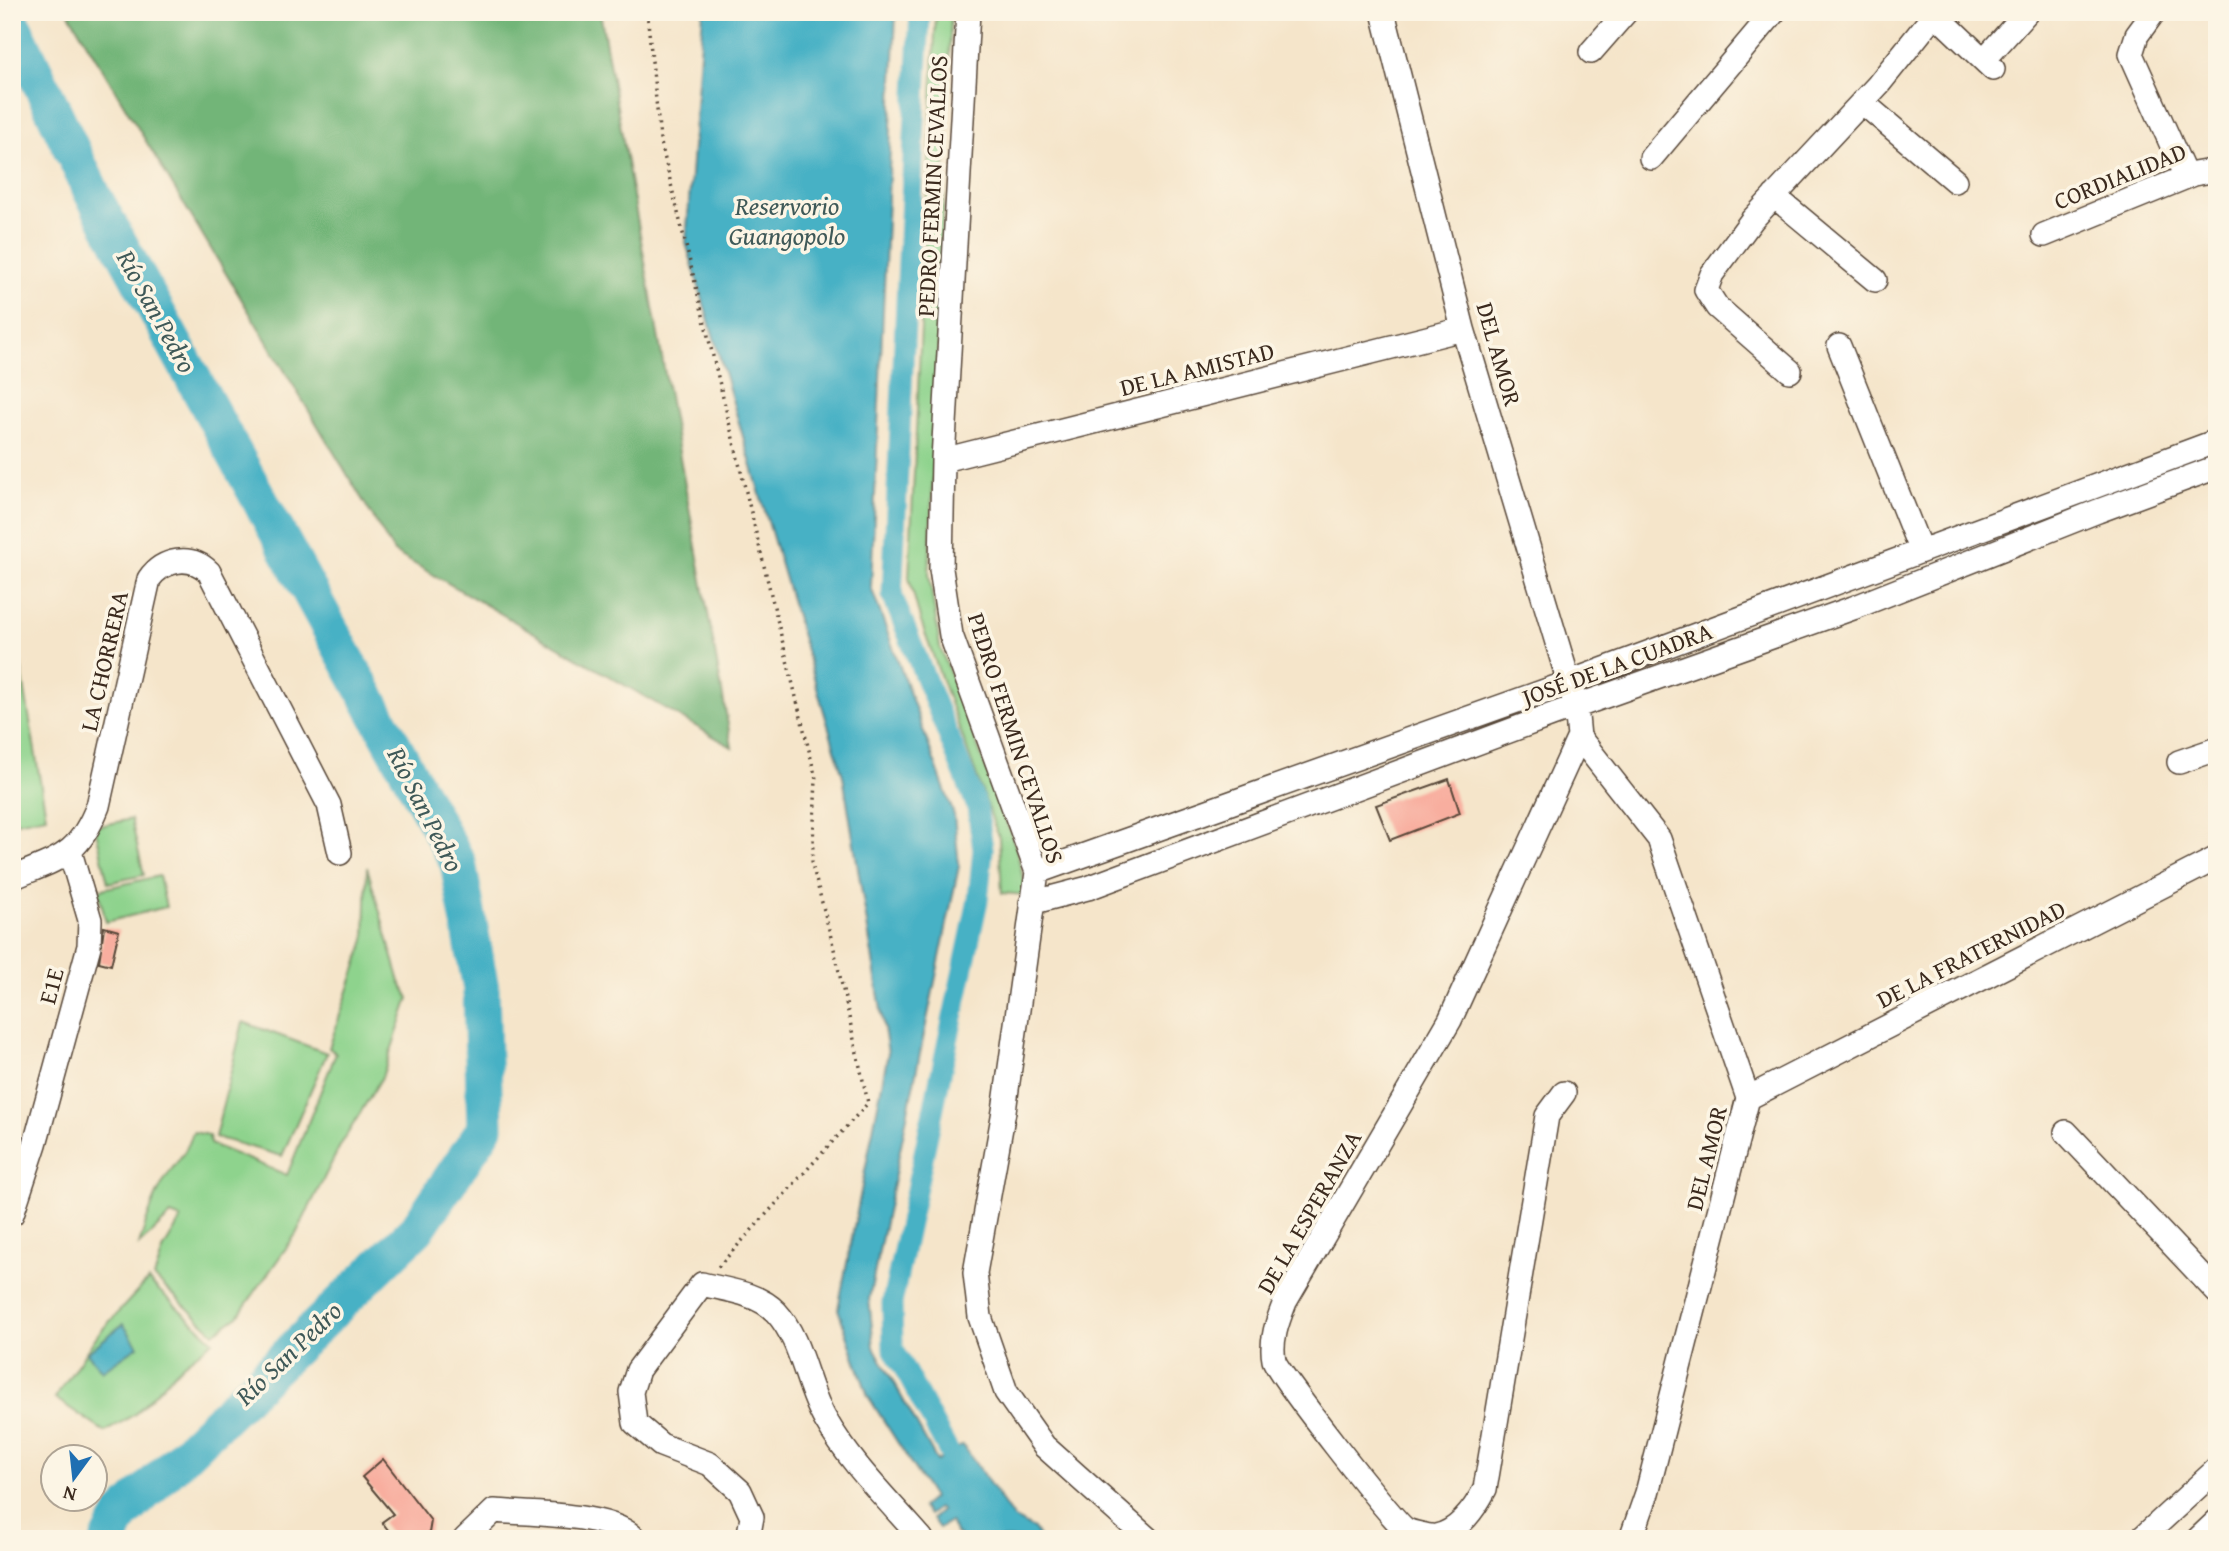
<svg xmlns="http://www.w3.org/2000/svg" width="2229" height="1551" viewBox="0 0 2229 1551" font-family="'Gentium Book Plus',serif">
	<style>
		.green { fill: #8ed38d; stroke: #647e56; stroke-width: 2 }
		.forest { fill: #72b578; stroke: #56704b; stroke-width: 2 }
		.water { fill: #47b1c5; stroke: #416e72; stroke-width: 2 }
		.lines { fill: none; stroke-linecap: round; stroke-linejoin: round }
		.canal { stroke: #47b1c5; stroke-width: 21 }
		.river { stroke: #47b1c5; stroke-width: 37 }
		.building { fill: #f8ae9f }
		.minor-casing { stroke: #574638; stroke-width: 26 }
		.path { stroke: #574638; stroke-width: 3.5; stroke-dasharray: 2 5; stroke-linecap: butt }
		.minor { stroke: #fff; stroke-width: 23 }
		.labels { text-anchor: middle; dominant-baseline: central; stroke-width: 7; stroke-linejoin: round; paint-order: stroke }
		.street-label { font-size: 24px; fill: #3b2a1e; stroke: #fcf5e5 }
		.water-label { font-size: 26px; font-style: italic; fill: #3f5958; stroke: #fcf5e5 }
	</style>
	<rect width="100%" height="100%" fill="#fcf5e5"/>
	<filter id="ink" filterUnits="userSpaceOnUse"><feTurbulence type="fractalNoise" baseFrequency=".0143" numOctaves="2"/><feDisplacementMap in="SourceGraphic" scale="14" xChannelSelector="R" yChannelSelector="G"/><feConvolveMatrix kernelMatrix="1 2 1 2 8 2 1 2 1" color-interpolation-filters="sRGB"/></filter>
	<filter id="wash" filterUnits="userSpaceOnUse"><feTurbulence type="fractalNoise" baseFrequency=".00686" numOctaves="4" result="noise"/><feDisplacementMap in="SourceGraphic" scale="28" xChannelSelector="R" yChannelSelector="G"/><feGaussianBlur stdDeviation="1.57" result="paint"/><feColorMatrix in="noise" values="0 0 0 0 0 0 0 0 0 0 0 0 0 0 0 0 0 1.4 0 .05"/><feComposite in="paint" operator="in"/></filter>
	<g filter="url(#wash)">
		<rect width="100%" height="100%" fill="#f5e5ca"/>
		<path class="green" d="M 936,12 L 951,12 L 929,575 L 940,647 L 1016,848 L 1027,895 L 1002,893 L 999,838 L 921,622 L 909,578 Z
			M 12,614 L 46,816 L 12,823 Z
			M 131,819 L 144,875 L 108,883 L 95,827 Z
			M 367,867 L 400,982 L 409,998 L 382,1077 L 340,1146 L 296,1234 L 238,1316 L 214,1333 L 154,1277 L 164,1248 L 181,1219 L 171,1215 L 139,1245 C 146,1222 153,1199 165,1179 C 176,1161 187,1154 193,1132 L 209,1135 L 210,1144 L 287,1175 L 336,1053 L 329,1048 L 365,940 Z
			M 159,876 L 166,907 L 106,922 L 98,890 Z
			M 243,1022 L 327,1053 L 282,1156 L 215,1137 Z
			M 148,1280 L 213,1341 L 183,1364 L 135,1414 L 105,1432 L 55,1398 L 98,1334 Z"/>
		<path class="forest" d="M 68,12 L 600,12 L 732,747 L 394,552 Z"/>
		<path class="water" d="M 703,12 L 896,12 L 871,587 L 954,815 L 959,866 L 869,1299 L 874,1347 L 937,1461 L 963,1445 L 1014,1519 L 1034,1529 L 1040,1539 L 966,1539 L 955,1533 L 950,1521 L 939,1528 L 932,1519 L 941,1511 L 938,1508 L 929,1515 L 922,1507 L 933,1498 L 868,1396 L 838,1309 L 888,1053 L 843,776 L 686,243 Z
			M 123,1324 L 138,1346 L 102,1371 L 87,1353 Z"/>
		<g class="lines">
			<path class="canal" d="M 920,12 L 892,595 L 977,807 L 983,849 L 978,900 L 892,1303 L 893,1348 L 950,1454"/>
			<path class="river" d="M 12,23 L 93,195 L 458,863 L 481,989 L 485,1128 L 417,1229 L 122,1515 L 109,1539"/>
		</g>
		<g id="blocks">
			<path class="building" d="M 1449,779 L 1460,813 L 1390,840 L 1376,805 Z
				M 104,927 L 119,931 L 111,965 L 99,962 Z
				M 383,1459 L 431,1521 L 428,1539 L 395,1539 L 382,1522 L 393,1514 L 362,1477 Z"/>
		</g>
	</g>
	<g filter="url(#ink)">
		<use href="#blocks" fill-opacity="0" stroke="#574638" stroke-width="2"/>
		<g class="lines">
			<defs>
				<path id="minor" d="M 968,12 L 943,460 L 941,569 L 951,635 L 1037,872 L 1004,1111 L 975,1273 L 980,1317 L 1006,1392 L 1044,1446 L 1148,1539
					M 1383,12 L 1463,329 L 1576,706 L 1579,737 L 1450,1020 L 1285,1302 C 1278,1320 1270,1340 1274,1360 C 1277,1373 1391,1519 1405,1529 C 1410,1532 1430,1537 1436,1536 C 1460,1531 1475,1508 1485,1489 L 1547,1116 L 1564,1093
					M 1933,12 L 1993,69
					M 2154,12 L 2137,35 L 2131,54 L 2186,177
					M 1591,52 L 1626,12
					M 1984,60 L 2027,12
					M 1862,102 L 1955,181
					M 1651,158 L 1774,12
					M 1774,196 L 1875,280
					M 2044,235 L 2194,174 L 2217,170
					M 1839,346 L 1920,549
					M 1790,371 L 1717,307 L 1706,290 L 1712,274 L 1752,220 L 1878,85 L 1935,14
					M 943,460 L 1463,329
					M 1579,737 L 1659,839 L 1748,1098 L 1647,1493 L 1631,1539
					M 2179,762 L 2217,749
					M 1037,872 L 1567,683 L 2217,441
					M 12,878 C 59,858 78,857 98,806 L 149,579 C 163,559 191,554 209,572 L 329,805 L 340,853
					M 1031,903 L 1088,888 L 1552,715 L 1853,608 L 2098,511 L 2217,467
					M 1748,1098 L 2217,858
					M 2066,1132 L 2217,1292
					M 12,1214 L 35,1144 L 89,946 L 90,920 L 70,852
					M 465,1539 L 494,1511 C 527,1514 615,1513 635,1539
					M 748,1539 L 752,1517 L 740,1491 L 710,1464 L 661,1445 L 635,1423 L 631,1392 L 638,1370 L 702,1284 C 726,1290 758,1293 776,1312 C 802,1340 806,1386 825,1419 C 850,1463 888,1500 922,1539
					M 2141,1539 L 2217,1469
					M 2198,1539 L 2217,1521"/>
			</defs>
			<use href="#minor" class="minor-casing"/>
			<path class="path" d="M 647,12 L 660,139 L 816,779 L 812,864 L 834,949 L 868,1103 L 718,1267"/>
			<use href="#minor" class="minor"/>
		</g>
	</g>
	<g class="labels">
		<g class="street-label">
			<text transform="translate(2120 176) rotate(-22)">CORDIALIDAD</text>
			<text transform="translate(932 186) rotate(-87)">PEDRO FERMIN CEVALLOS</text>
			<text transform="translate(1499 354) rotate(74)">DEL AMOR</text>
			<text transform="translate(1197 369) rotate(-14)">DE LA AMISTAD</text>
			<text transform="translate(104 661) rotate(-77)">LA CHORRERA</text>
			<text transform="translate(1617 664) rotate(-20)">JOSÉ DE LA CUADRA</text>
			<text transform="translate(1016 738) rotate(72)">PEDRO FERMIN CEVALLOS</text>
			<text transform="translate(1971 954) rotate(-27)">DE LA FRATERNIDAD</text>
			<text transform="translate(51 986) rotate(-75)">E1E</text>
			<text transform="translate(1706 1158) rotate(-76)">DEL AMOR</text>
			<text transform="translate(1309 1212) rotate(-60)">DE LA ESPERANZA</text>
		</g>
		<g class="water-label">
			<text x="787" y="205">Reservorio<tspan x="787" dy="30">Guangopolo</tspan></text>
			<text transform="translate(157 311) rotate(61)">Río San Pedro</text>
			<text transform="translate(426 809) rotate(63)">Río San Pedro</text>
			<text transform="translate(288 1353) rotate(-44)">Río San Pedro</text>
		</g>
	</g>
	<rect width="2229" height="1551" fill="none" stroke="#fcf5e5" stroke-width="42"/>
	<g transform="translate(74 1478) rotate(195)"><circle r="33" fill="#fcf5e5" stroke="#afa495" stroke-width="2"/>
	<path d="M0-5L12 26L0 18L-12 26Z" fill="#1f6fb2"/>
	<text y="-10" font-size="19" font-weight="bold" text-anchor="middle" fill="#3b2a1e">N</text>
	</g>
</svg>
